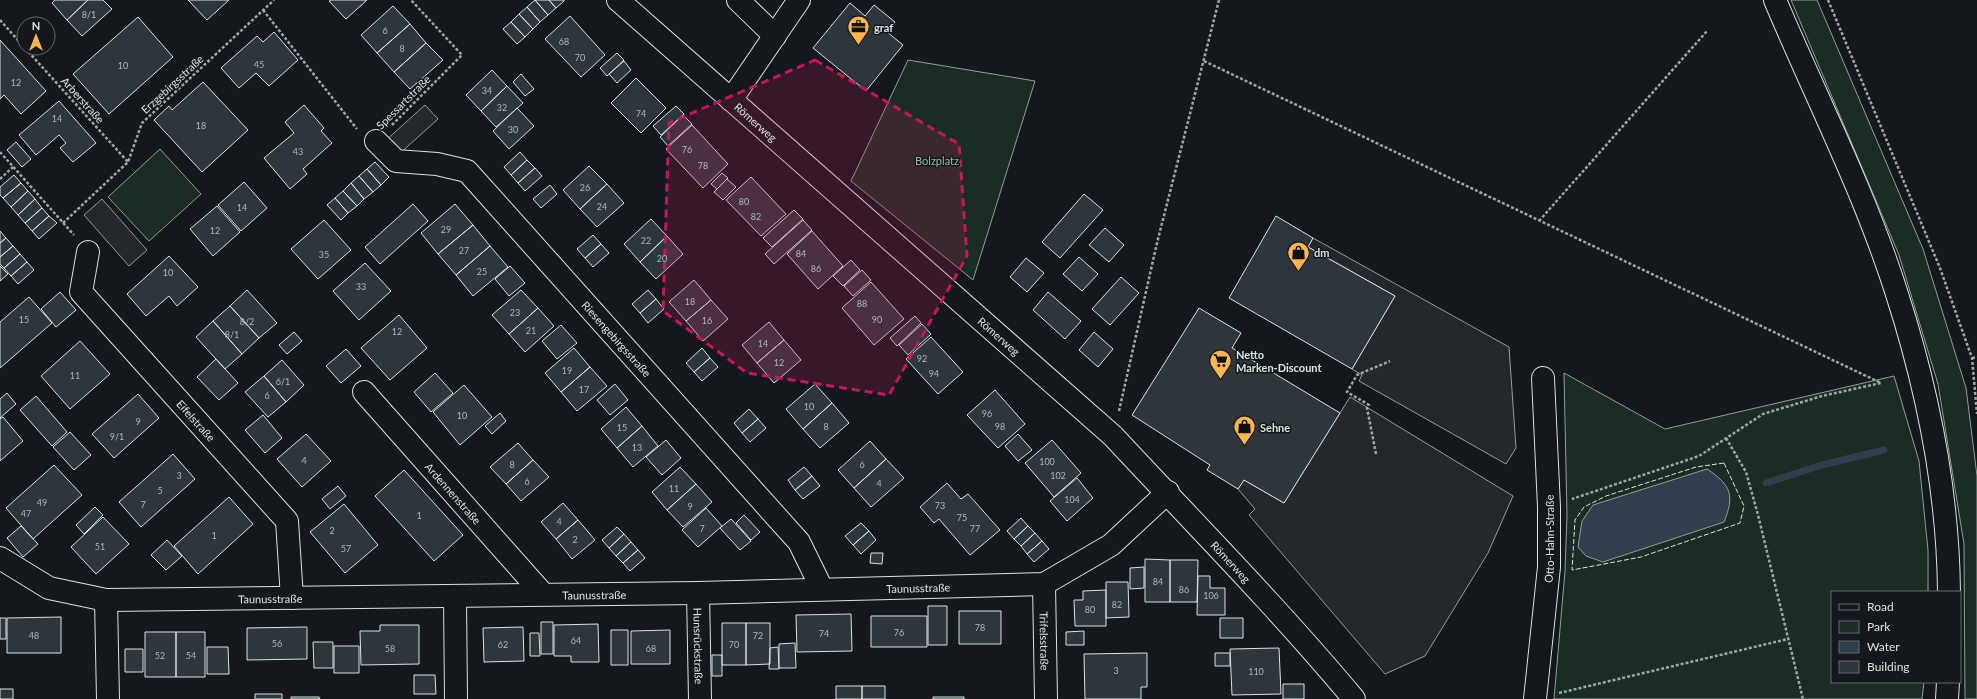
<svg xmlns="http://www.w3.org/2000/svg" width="1977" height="699" viewBox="0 0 1977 699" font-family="Lato,sans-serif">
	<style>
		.green { fill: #1a2d24; stroke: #939e99 }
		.parking { fill: #24282b; stroke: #939e99 }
		.water { fill: #2f3f4d; stroke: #939e99 }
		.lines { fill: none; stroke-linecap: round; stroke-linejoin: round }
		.stream { stroke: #2f3f4d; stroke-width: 7 }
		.building { fill: #2c363c; stroke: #d8e6dc }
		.minor-casing { stroke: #d8e6dc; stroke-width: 24 }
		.major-casing { stroke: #d8e6dc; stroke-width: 24 }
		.path { stroke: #9da8a2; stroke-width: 2.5; stroke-dasharray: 3 2; stroke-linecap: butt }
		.minor { stroke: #14181c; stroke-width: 22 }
		.major { stroke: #14181c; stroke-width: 22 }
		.fence { stroke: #d8e6dc; stroke-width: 1; stroke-dasharray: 5 2; stroke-linecap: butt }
		.marked { fill: #c2185b; fill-opacity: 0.2; stroke: #c2185b; stroke-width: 3; stroke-dasharray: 8 5; stroke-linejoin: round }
		.labels { text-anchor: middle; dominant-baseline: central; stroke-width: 3; stroke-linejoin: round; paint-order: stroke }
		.number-label { font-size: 9px; fill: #adbab4 }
		.poi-label { font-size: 11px; font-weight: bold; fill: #d8e6dc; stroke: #14181c; text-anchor: start }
		.street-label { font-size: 11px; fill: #d8e6dc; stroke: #14181c }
		.park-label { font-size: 11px; fill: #8ac095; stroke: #14181c }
	</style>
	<rect width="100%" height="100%" fill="#14181c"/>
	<path class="green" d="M 1791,0 L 1817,0 L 1923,249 L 1966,388 L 1977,476 L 1977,699 L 1965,699 L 1964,544 L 1938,384 L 1899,255 Z
		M 908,60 L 1035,81 L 973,280 L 851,181 Z
		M 160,149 L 201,194 L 149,241 L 108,197 Z
		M 1564,373 L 1665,429 L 1894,376 L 1919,461 L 1928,550 L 1928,592 L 1832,592 L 1832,682 L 1924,682 L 1922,699 L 1554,699 L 1565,571 L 1567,515 Z"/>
	<path class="parking" d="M 425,105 L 438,119 L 397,156 L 384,142 Z
		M 102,199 L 147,250 L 129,266 L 84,215 Z
		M 1313,238 L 1509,347 L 1516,448 L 1506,464 L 1359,381 L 1362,375 L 1352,369 L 1395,296 L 1308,247 Z
		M 1350,397 L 1513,496 L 1488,553 L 1425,656 L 1385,674 L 1249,515 L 1255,509 L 1238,489 L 1244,480 L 1284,503 Z"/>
	<path class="water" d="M 1707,469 C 1731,485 1735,495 1724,522 L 1603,562 L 1586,556 L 1578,547 L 1582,521 L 1593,505 Z"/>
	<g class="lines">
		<path class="stream" d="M 1766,483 L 1822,465 L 1884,450"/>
	</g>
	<path class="building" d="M 55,0 L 88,0 L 67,20 L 52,3 Z
		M 88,0 L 103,0 L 112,9 L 82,36 L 67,20 Z
		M 188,0 L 229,0 L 207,20 Z
		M 331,0 L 367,0 L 346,19 L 329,1 Z
		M 535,0 L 548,15 L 540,22 L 527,7 Z
		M 535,0 L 549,0 L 556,8 L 548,15 Z
		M 549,0 L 564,0 L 564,1 L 556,8 Z
		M 850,3 L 865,16 L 874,5 L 895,22 L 887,32 L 903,45 L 866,91 L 813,48 Z
		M 393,6 L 410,24 L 377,53 L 361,35 Z
		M 527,7 L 540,22 L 533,29 L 519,14 Z
		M 519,14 L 533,29 L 525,37 L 511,22 Z
		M 570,16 L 605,55 L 581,77 L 545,39 Z
		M 138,17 L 173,57 L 109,114 L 73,74 Z
		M 511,22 L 525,37 L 517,44 L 503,29 Z
		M 410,24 L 426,43 L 394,72 L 377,53 Z
		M 274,32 L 298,60 L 269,86 L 256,73 L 239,88 L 221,68 L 257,36 L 263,42 Z
		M 0,40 L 46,91 L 21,114 L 4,95 L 0,99 Z
		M 426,43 L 443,60 L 410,89 L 394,72 Z
		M 617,53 L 624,60 L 607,76 L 600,68 Z
		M 624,61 L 631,70 L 617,83 L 609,74 Z
		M 492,70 L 507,86 L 481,111 L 466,95 Z
		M 521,74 L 534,89 L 525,96 L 513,82 Z
		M 636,78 L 666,108 L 641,133 L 611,103 Z
		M 203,82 L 248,130 L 202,172 L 154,120 L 169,106 L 172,110 Z
		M 507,86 L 523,103 L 496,127 L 481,111 Z
		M 59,101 L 96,143 L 73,162 L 60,148 L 66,143 L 59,135 L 36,155 L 19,135 Z
		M 304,105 L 324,128 L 321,131 L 332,143 L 303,169 L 307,174 L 290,189 L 264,158 L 294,133 L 285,122 Z
		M 676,106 L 684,114 L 661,135 L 653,126 Z
		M 517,108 L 534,126 L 509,149 L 493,131 Z
		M 683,115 L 692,124 L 668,146 L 660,137 Z
		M 692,125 L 728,164 L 703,188 L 666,149 Z
		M 16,142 L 31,159 L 22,167 L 7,150 Z
		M 520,152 L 527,160 L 511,175 L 504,167 Z
		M 527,160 L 535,168 L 518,183 L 511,175 Z
		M 375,162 L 389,177 L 381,185 L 367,169 Z
		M 589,166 L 607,184 L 580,209 L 563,190 Z
		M 535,168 L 542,176 L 525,191 L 518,183 Z
		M 367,169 L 381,185 L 373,192 L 359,176 Z
		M 722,173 L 728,178 L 717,189 L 711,184 Z
		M 14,175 L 21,183 L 3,198 L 0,195 L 0,187 Z
		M 359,176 L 373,192 L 364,199 L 351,183 Z
		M 751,177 L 786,214 L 761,236 L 726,200 Z
		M 727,179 L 736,187 L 723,200 L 714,192 Z
		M 244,182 L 267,208 L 241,231 L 218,205 Z
		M 21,183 L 28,191 L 11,207 L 3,198 Z
		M 351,183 L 364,199 L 357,206 L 343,191 Z
		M 607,184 L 624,203 L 597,227 L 580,209 Z
		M 550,185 L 557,194 L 541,208 L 533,199 Z
		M 28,191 L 35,199 L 18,215 L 11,207 Z
		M 343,191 L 357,206 L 348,213 L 335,198 Z
		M 1084,194 L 1103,210 L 1060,258 L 1042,242 Z
		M 335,198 L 348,213 L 341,220 L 327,205 Z
		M 35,199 L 42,208 L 25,223 L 18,215 Z
		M 413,204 L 428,221 L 380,264 L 365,247 Z
		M 455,204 L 473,225 L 438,254 L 421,233 Z
		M 217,206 L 240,232 L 213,256 L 190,229 Z
		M 42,208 L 49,216 L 32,231 L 25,223 Z
		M 794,210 L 803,219 L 772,247 L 763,238 Z
		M 49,216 L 57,223 L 39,239 L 32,231 Z
		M 1276,216 L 1313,238 L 1308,247 L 1395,296 L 1352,369 L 1229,298 Z
		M 651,219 L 667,236 L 640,262 L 624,244 Z
		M 324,220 L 351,250 L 318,279 L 291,249 Z
		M 803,220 L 812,230 L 774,264 L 765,254 Z
		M 473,225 L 490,246 L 456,275 L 438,254 Z
		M 1105,228 L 1124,245 L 1109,262 L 1089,245 Z
		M 0,231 L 6,238 L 0,243 Z
		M 812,231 L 843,266 L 818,289 L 787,254 Z
		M 593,235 L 601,244 L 585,258 L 577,249 Z
		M 667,236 L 683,254 L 656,279 L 640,262 Z
		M 6,238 L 13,246 L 0,257 L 0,243 Z
		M 601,244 L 609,253 L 593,267 L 585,258 Z
		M 13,246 L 20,254 L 4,268 L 0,264 L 0,257 Z
		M 490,246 L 508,267 L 473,296 L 456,275 Z
		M 20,254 L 27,262 L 11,276 L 4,268 Z
		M 169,256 L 198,287 L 177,306 L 169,296 L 146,316 L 127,294 Z
		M 1079,257 L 1098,274 L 1082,291 L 1063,274 Z
		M 1026,258 L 1044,273 L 1027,292 L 1010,277 Z
		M 851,260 L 860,270 L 843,286 L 833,276 Z
		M 27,262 L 34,270 L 18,284 L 11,276 Z
		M 365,263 L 391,291 L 359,320 L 333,291 Z
		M 0,266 L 8,274 L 0,281 Z
		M 510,266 L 525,283 L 509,296 L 495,279 Z
		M 862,270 L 871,280 L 853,296 L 844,286 Z
		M 1121,277 L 1139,293 L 1110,325 L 1092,309 Z
		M 694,280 L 711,300 L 686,321 L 669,302 Z
		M 871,282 L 904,319 L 874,345 L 842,308 Z
		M 247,290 L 277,323 L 259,338 L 230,306 Z
		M 521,290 L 538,308 L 509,334 L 492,315 Z
		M 648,290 L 656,299 L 640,313 L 632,304 Z
		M 60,292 L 76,310 L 56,327 L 41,309 Z
		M 1048,292 L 1081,321 L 1065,339 L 1033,310 Z
		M 29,297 L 52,323 L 0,368 L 0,322 Z
		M 656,299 L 664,309 L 648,323 L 640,313 Z
		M 711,300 L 728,319 L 703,341 L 686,321 Z
		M 230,306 L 259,338 L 242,354 L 213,321 Z
		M 538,308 L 554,326 L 525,352 L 509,334 Z
		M 1199,308 L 1241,333 L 1232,348 L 1340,413 L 1284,503 L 1244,480 L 1238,489 L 1207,470 L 1210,465 L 1132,415 Z
		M 399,315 L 427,348 L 390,380 L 361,348 Z
		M 915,316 L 921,323 L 897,346 L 890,338 Z
		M 213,321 L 242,354 L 225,369 L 196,337 Z
		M 769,322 L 784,340 L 757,363 L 742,345 Z
		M 922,324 L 931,334 L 908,355 L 899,345 Z
		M 561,325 L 577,343 L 557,359 L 542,341 Z
		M 294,332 L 302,341 L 287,354 L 279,345 Z
		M 1094,332 L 1113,349 L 1098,367 L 1079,350 Z
		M 931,337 L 963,372 L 938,394 L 906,359 Z
		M 784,340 L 801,360 L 774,383 L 757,363 Z
		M 80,341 L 110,374 L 70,409 L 41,376 Z
		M 574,348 L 590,367 L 561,392 L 545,373 Z
		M 702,348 L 710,358 L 694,372 L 686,363 Z
		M 346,349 L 361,366 L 341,383 L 326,366 Z
		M 710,358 L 718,367 L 702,381 L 694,372 Z
		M 216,359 L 238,383 L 219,400 L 197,377 Z
		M 282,360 L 304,385 L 286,402 L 264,376 Z
		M 590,367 L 607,386 L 577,411 L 561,392 Z
		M 435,373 L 453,393 L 431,412 L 414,392 Z
		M 264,376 L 286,402 L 268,417 L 245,392 Z
		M 615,384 L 628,400 L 610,415 L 597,400 Z
		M 815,384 L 832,403 L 803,429 L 786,409 Z
		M 464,385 L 492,417 L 460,445 L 433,412 Z
		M 995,390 L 1025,424 L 998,448 L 967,415 Z
		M 7,393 L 16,404 L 0,418 L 0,399 Z
		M 138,394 L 159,418 L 114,458 L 92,434 Z
		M 36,396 L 67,432 L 52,446 L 20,410 Z
		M 832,403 L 849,423 L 820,448 L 803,429 Z
		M 626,407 L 642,426 L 617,448 L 601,429 Z
		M 749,409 L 758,419 L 742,433 L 734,423 Z
		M 500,413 L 506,421 L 492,434 L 485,426 Z
		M 263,415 L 282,438 L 265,453 L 245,430 Z
		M 3,417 L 23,441 L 0,461 L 0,419 Z
		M 758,419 L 766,428 L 750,442 L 742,433 Z
		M 642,426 L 658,446 L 633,467 L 617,448 Z
		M 70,432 L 91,455 L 74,470 L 53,447 Z
		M 306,434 L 331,461 L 302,487 L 277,459 Z
		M 1018,434 L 1032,450 L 1018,461 L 1005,446 Z
		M 666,440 L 681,458 L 662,475 L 646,457 Z
		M 1052,440 L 1081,473 L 1054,497 L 1025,463 Z
		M 870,441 L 886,459 L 854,488 L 838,470 Z
		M 518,443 L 533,460 L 506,484 L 490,467 Z
		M 173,454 L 195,479 L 141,527 L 119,502 Z
		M 886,459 L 904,478 L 871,507 L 854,488 Z
		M 533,460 L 549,477 L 521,501 L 506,484 Z
		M 54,465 L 82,495 L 33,539 L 6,508 Z
		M 680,467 L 696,484 L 667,510 L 652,492 Z
		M 804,467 L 812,476 L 795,490 L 788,480 Z
		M 404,470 L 463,535 L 434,561 L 375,496 Z
		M 812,476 L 820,486 L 803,499 L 795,490 Z
		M 1077,478 L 1093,498 L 1067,521 L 1050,501 Z
		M 947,483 L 961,499 L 968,494 L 1000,530 L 970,555 L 939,519 L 934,523 L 920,507 Z
		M 696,484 L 712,502 L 683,527 L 667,510 Z
		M 338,486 L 346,496 L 330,509 L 322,499 Z
		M 229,497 L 253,524 L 198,574 L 174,546 Z
		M 563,503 L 578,520 L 556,539 L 541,522 Z
		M 344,504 L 378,545 L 345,573 L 310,532 Z
		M 95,507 L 103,515 L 84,534 L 76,525 Z
		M 706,508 L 722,526 L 698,547 L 682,530 Z
		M 744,515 L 760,532 L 751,540 L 736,523 Z
		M 103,517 L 129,544 L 96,574 L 71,547 Z
		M 1021,518 L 1028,526 L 1014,539 L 1007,531 Z
		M 731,519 L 751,541 L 740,550 L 720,528 Z
		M 578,520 L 595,540 L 572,559 L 556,539 Z
		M 861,523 L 869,531 L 853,545 L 845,536 Z
		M 21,526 L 38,544 L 23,557 L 7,538 Z
		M 1028,526 L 1035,533 L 1021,546 L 1014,539 Z
		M 617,527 L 624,534 L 609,548 L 602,540 Z
		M 869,531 L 876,540 L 861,554 L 853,545 Z
		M 1035,533 L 1042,541 L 1027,554 L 1021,546 Z
		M 624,534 L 631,542 L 616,556 L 609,548 Z
		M 167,540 L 182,556 L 166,570 L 151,555 Z
		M 1042,541 L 1049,549 L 1034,562 L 1027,554 Z
		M 631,542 L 638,550 L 623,563 L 616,556 Z
		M 638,550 L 645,558 L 630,571 L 623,563 Z
		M 871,553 L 883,553 L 882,564 L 870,563 Z
		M 1145,559 L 1170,560 L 1170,602 L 1145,602 Z
		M 1170,560 L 1198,560 L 1197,602 L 1170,602 Z
		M 1144,567 L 1144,588 L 1130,589 L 1130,568 Z
		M 1198,576 L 1210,576 L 1210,588 L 1225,588 L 1225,615 L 1197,615 Z
		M 1106,582 L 1128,582 L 1129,617 L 1106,618 Z
		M 1106,590 L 1106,626 L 1075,626 L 1074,600 L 1083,600 L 1083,591 Z
		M 928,606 L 947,606 L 947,645 L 928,645 Z
		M 959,611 L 1001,611 L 1001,644 L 959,644 Z
		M 851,614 L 852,651 L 797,652 L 796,615 Z
		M 871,616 L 927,616 L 927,647 L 871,647 Z
		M 61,617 L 61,653 L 7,653 L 7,618 Z
		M 0,618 L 6,618 L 6,639 L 0,639 Z
		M 1220,618 L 1243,618 L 1243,638 L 1220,638 Z
		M 541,622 L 553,622 L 553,654 L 541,654 Z
		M 722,623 L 746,623 L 746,665 L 722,665 Z
		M 746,623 L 770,623 L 770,664 L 746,665 Z
		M 598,624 L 599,662 L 571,662 L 571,656 L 554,656 L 554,625 Z
		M 380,625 L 419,625 L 419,664 L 361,665 L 360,631 L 380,631 Z
		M 307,627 L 307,659 L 247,660 L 247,628 Z
		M 523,627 L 524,661 L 484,662 L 483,628 Z
		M 611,630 L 628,630 L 628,665 L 611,665 Z
		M 670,630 L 670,664 L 631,664 L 631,631 Z
		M 1084,631 L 1084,645 L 1066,645 L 1066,632 Z
		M 145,632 L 176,632 L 176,677 L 145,677 Z
		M 176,632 L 205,632 L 205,677 L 176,677 Z
		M 530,633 L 539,633 L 540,656 L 530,656 Z
		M 313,642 L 333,642 L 333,668 L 314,668 Z
		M 795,643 L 796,668 L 779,668 L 779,644 Z
		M 334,646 L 359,646 L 359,673 L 334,673 Z
		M 207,647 L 228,647 L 229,674 L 207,674 Z
		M 778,647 L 779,669 L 769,669 L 770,648 Z
		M 1279,648 L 1281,694 L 1232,695 L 1230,649 Z
		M 125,649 L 143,649 L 143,672 L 125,672 Z
		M 1147,653 L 1147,687 L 1141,687 L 1141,699 L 1085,699 L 1084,654 Z
		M 1215,653 L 1230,653 L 1230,666 L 1215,666 Z
		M 712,655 L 722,655 L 722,676 L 712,676 Z
		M 414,675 L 435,675 L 436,694 L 414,694 Z
		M 1283,684 L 1304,684 L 1304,699 L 1283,699 Z
		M 836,686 L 862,686 L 862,699 L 836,699 Z
		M 862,686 L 885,686 L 885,699 L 862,699 Z
		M 0,689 L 13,689 L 13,699 L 0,699 Z
		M 255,694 L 282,694 L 282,699 L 255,699 Z
		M 291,697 L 319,697 L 320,699 L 291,699 Z
		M 933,697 L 964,697 L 964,699 L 933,699 Z"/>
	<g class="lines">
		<defs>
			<g id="minor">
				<path id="s1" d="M 618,0 L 1113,436 C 1194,523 1278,608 1354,699"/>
				<path d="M 738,0 L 775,36"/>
				<path d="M 731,100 L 799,0"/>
				<path id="s2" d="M 376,141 L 396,161 L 437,164 L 467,171 L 799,542 L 822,589"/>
				<path id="s3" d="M 88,252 L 81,292 L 287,521 L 292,598"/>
				<path id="s4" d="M 364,392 L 543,594"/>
				<path id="s5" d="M 0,558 L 49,588 L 106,600 L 698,593 L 1044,584 L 1111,545 L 1168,492"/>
				<path id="s6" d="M 1044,584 L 1046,699"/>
				<path id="s7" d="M 698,593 L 700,699"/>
				<path d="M 455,597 L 456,699"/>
				<path d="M 106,600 L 108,699"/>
				<path id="s8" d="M 1535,699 L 1549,567 L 1549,507 L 1543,378"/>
			</g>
			<path id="major" d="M 1775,0 C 1816,97 1864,191 1896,291 C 1927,387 1948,491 1949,592
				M 1947,699 L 1948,682"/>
		</defs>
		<use href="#minor" class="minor-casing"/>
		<use href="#major" class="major-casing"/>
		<path class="path" d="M 1828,0 L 1940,268 L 1972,358 L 1977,414
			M 263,10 L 357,129
			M 0,20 L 24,47
			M 25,48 L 128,162
			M 1204,61 L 1881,383 L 1822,396 L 1763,414 L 1699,456 L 1572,499
			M 392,125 L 462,55 L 411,0
			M 0,152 L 74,235
			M 0,179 L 13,167
			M 1539,221 L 1707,31
			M 63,223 L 128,162 L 142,123 L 274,0
			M 1972,358 L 1977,357
			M 1119,411 L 1157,243 L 1219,0
			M 1726,438 L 1746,472 L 1758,515 L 1803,699
			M 1376,454 L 1367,408 L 1369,405 L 1347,392 L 1357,375 L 1390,361
			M 1559,693 L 1788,639"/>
		<use href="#minor" class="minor"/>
		<use href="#major" class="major"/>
		<path class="fence" d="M 1724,463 L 1744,506 L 1740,523 L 1641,557 L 1572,570 L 1575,520 L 1584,507 L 1606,496 L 1696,467 Z"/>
	</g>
	<path class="marked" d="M 815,60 L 959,144 L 967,256 L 889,395 L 747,373 L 663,311 L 669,123 Z"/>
	<defs>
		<symbol id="office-pin" viewBox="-11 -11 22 30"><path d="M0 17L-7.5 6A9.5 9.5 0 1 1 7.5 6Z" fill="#ffb74d" stroke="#14181c"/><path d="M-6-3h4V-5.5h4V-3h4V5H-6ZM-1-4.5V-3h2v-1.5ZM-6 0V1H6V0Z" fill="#111"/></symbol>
		<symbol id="shop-pin" viewBox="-11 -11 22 30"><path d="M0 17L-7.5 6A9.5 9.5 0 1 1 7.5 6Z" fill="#ffb74d" stroke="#14181c"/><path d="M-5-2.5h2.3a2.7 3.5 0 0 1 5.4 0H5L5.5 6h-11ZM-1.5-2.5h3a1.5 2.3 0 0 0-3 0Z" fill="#111"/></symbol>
		<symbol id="supermarket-pin" viewBox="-11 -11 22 30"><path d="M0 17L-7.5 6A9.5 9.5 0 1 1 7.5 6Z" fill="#ffb74d" stroke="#14181c"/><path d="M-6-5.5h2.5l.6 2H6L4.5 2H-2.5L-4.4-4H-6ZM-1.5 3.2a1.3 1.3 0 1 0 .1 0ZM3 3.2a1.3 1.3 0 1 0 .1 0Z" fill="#111"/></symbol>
	</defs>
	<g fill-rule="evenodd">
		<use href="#office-pin" x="846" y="14" width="25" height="34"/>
		<use href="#shop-pin" x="1286" y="240" width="25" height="34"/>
		<use href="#supermarket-pin" x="1208" y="348" width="25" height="34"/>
		<use href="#shop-pin" x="1232" y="414" width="25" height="34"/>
	</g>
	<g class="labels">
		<g class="number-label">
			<text x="89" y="14">8/1</text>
			<text x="385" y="30">6</text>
			<text x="564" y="41">68</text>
			<text x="402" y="48">8</text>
			<text x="580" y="57">70</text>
			<text x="259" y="64">45</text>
			<text x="123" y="65">10</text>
			<text x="16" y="82">12</text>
			<text x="487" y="90">34</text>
			<text x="502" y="107">32</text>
			<text x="641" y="113">74</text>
			<text x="57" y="118">14</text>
			<text x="201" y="125">18</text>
			<text x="513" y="129">30</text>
			<text x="687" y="149">76</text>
			<text x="298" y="151">43</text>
			<text x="703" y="165">78</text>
			<text x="585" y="187">26</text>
			<text x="744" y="201">80</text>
			<text x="602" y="206">24</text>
			<text x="242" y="207">14</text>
			<text x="756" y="216">82</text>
			<text x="446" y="229">29</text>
			<text x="215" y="230">12</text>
			<text x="646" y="240">22</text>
			<text x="464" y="250">27</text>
			<text x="801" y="253">84</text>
			<text x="324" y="254">35</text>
			<text x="662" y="258">20</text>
			<text x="816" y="268">86</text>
			<text x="482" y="271">25</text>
			<text x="168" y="272">10</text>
			<text x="361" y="286">33</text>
			<text x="690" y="301">18</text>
			<text x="862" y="303">88</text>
			<text x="515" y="312">23</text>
			<text x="24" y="319">15</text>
			<text x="877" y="319">90</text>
			<text x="707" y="320">16</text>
			<text x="247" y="321">8/2</text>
			<text x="531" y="330">21</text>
			<text x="397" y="331">12</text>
			<text x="232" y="334">8/1</text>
			<text x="763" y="343">14</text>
			<text x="922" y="358">92</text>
			<text x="779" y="362">12</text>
			<text x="567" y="370">19</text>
			<text x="934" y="373">94</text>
			<text x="75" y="375">11</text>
			<text x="283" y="381">6/1</text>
			<text x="584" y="389">17</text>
			<text x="267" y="395">6</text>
			<text x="809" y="406">10</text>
			<text x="987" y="413">96</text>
			<text x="462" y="415">10</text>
			<text x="138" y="421">9</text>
			<text x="826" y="426">8</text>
			<text x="1000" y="426">98</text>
			<text x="622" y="427">15</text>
			<text x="117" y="436">9/1</text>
			<text x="637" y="447">13</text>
			<text x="304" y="460">4</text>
			<text x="1047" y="461">100</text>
			<text x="512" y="464">8</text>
			<text x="862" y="464">6</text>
			<text x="179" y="475">3</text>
			<text x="1058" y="475">102</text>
			<text x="527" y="481">6</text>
			<text x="879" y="483">4</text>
			<text x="674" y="488">11</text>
			<text x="160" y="490">5</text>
			<text x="1072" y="499">104</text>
			<text x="42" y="502">49</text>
			<text x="143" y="504">7</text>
			<text x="940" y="505">73</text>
			<text x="690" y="506">9</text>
			<text x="26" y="513">47</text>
			<text x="419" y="515">1</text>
			<text x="962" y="517">75</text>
			<text x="559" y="521">4</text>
			<text x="702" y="528">7</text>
			<text x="975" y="528">77</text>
			<text x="332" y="530">2</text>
			<text x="214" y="535">1</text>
			<text x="575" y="539">2</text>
			<text x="100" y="546">51</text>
			<text x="346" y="548">57</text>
			<text x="1158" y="581">84</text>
			<text x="1184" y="589">86</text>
			<text x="1211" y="595">106</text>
			<text x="1117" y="604">82</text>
			<text x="1090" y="609">80</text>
			<text x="980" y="627">78</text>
			<text x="899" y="632">76</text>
			<text x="824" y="633">74</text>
			<text x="34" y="635">48</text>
			<text x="758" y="635">72</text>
			<text x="576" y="640">64</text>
			<text x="277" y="643">56</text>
			<text x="503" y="644">62</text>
			<text x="734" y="644">70</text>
			<text x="390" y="648">58</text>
			<text x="651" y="648">68</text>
			<text x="160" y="655">52</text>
			<text x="191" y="655">54</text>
			<text x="1116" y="670">3</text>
			<text x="1256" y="671">110</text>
		</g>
		<g class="poi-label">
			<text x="874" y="27">graf</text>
			<text x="1314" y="252">dm</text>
			<text x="1236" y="354">Netto<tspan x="1236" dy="13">Marken-Discount</tspan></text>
			<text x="1260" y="427">Sehne</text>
		</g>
		<g class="street-label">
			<text transform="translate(172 84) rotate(-43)">Erzgebirgsstraße</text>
			<text transform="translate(83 100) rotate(48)">Arberstraße</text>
			<text transform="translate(403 102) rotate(-45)">Spessartstraße</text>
			<text stroke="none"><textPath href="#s1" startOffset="184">Römerweg</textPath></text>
			<text stroke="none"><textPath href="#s1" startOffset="508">Römerweg</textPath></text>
			<text stroke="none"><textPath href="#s2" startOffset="325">Riesengebirgsstraße</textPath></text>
			<text stroke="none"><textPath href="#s3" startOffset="213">Eifelstraße</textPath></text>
			<text stroke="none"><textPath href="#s4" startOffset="135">Ardennenstraße</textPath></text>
			<text stroke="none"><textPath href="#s8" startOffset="161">Otto-Hahn-Straße</textPath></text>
			<text stroke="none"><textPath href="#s1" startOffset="832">Römerweg</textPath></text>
			<text stroke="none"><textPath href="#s5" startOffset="928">Taunusstraße</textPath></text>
			<text stroke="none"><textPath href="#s5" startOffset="604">Taunusstraße</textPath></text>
			<text stroke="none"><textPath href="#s5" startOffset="280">Taunusstraße</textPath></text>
			<text stroke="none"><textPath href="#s6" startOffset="57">Trifelsstraße</textPath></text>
			<text stroke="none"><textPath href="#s7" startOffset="53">Hunsrückstraße</textPath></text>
		</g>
		<g class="park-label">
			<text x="937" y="160">Bolzplatz</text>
		</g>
	</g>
	<rect x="1831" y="591" width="130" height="92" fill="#14181c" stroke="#626a69"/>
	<rect x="1839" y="604" width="20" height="6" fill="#14181c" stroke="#626a69"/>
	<text x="1867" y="611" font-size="12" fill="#d8e6dc">Road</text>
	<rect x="1839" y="621" width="20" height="12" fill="#1a2d24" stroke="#626a69"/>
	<text x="1867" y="631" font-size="12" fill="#d8e6dc">Park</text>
	<rect x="1839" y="641" width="20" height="12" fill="#2f3f4d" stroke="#626a69"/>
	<text x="1867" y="651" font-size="12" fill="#d8e6dc">Water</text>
	<rect x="1839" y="661" width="20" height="12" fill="#2c363c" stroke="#626a69"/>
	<text x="1867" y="671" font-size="12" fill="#d8e6dc">Building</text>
	<g transform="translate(36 36)"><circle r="19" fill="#14181c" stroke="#626a69"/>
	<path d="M0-3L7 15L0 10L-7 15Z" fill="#ffb74d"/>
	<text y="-6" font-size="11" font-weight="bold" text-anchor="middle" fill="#d8e6dc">N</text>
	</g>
</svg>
